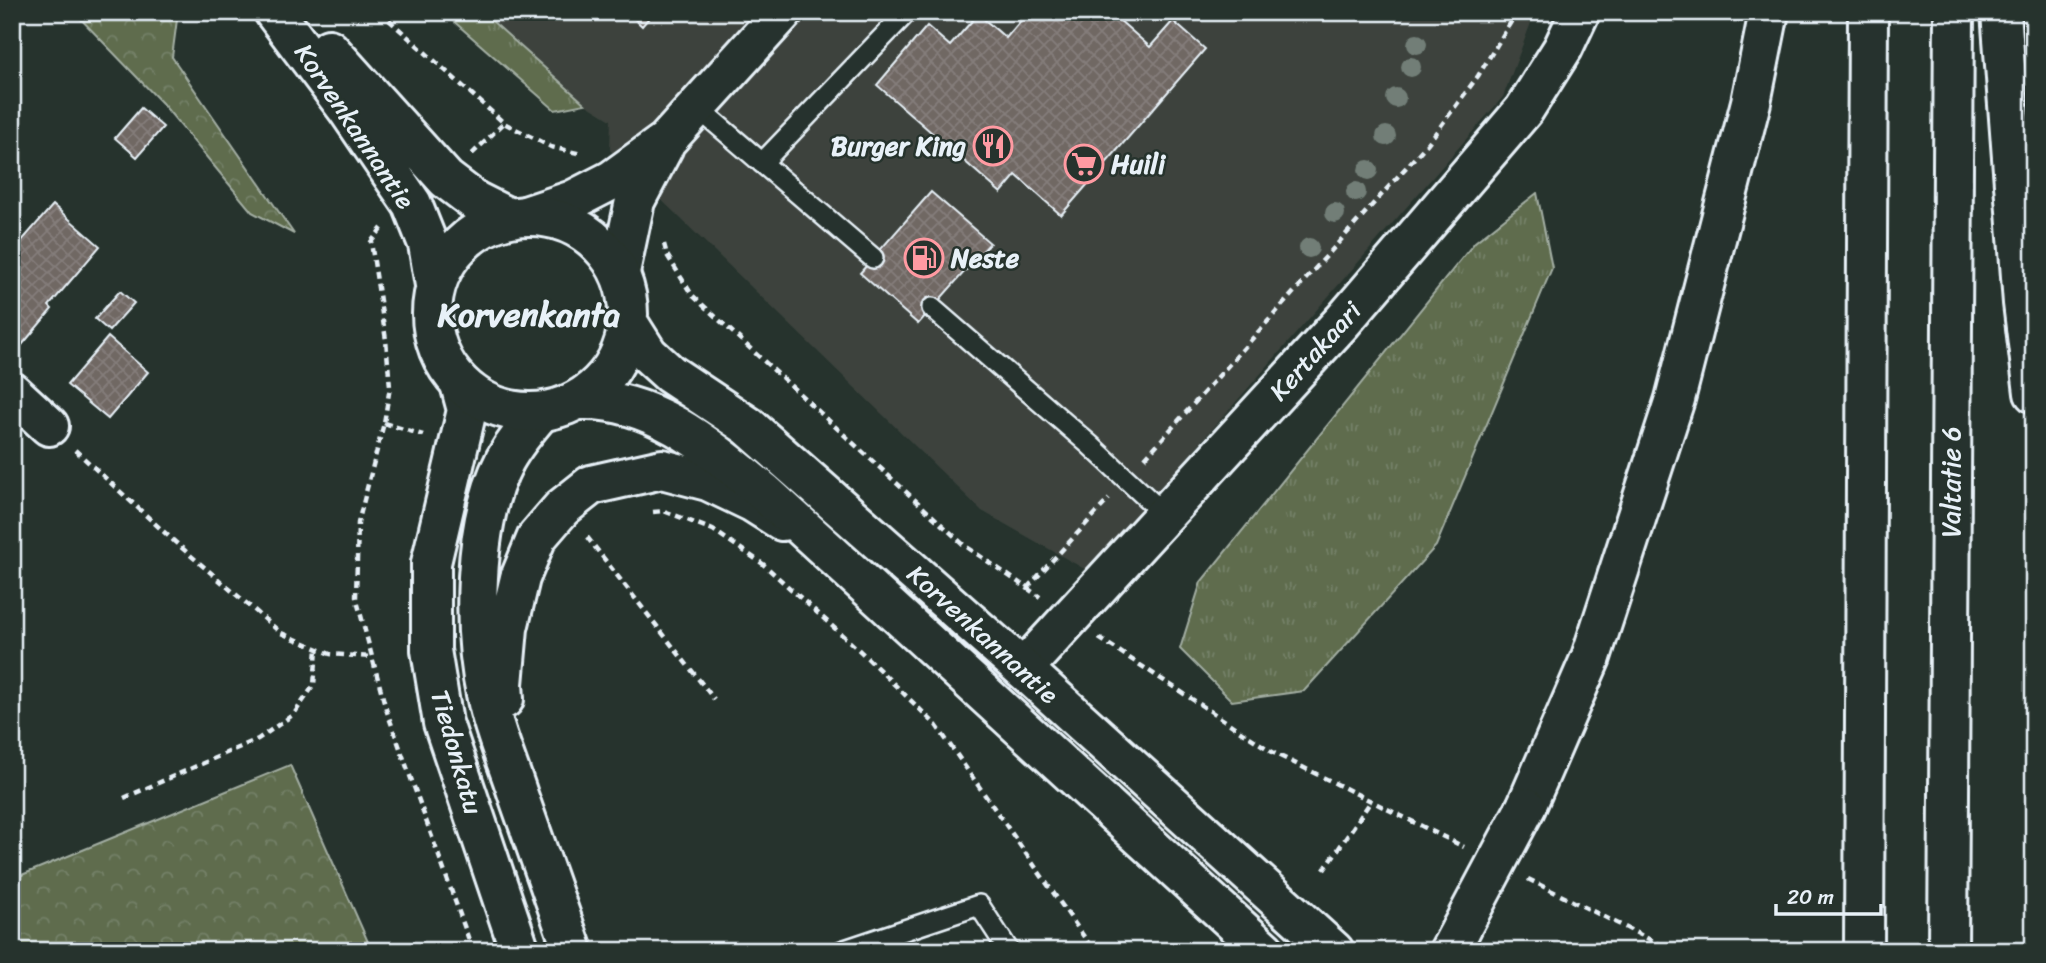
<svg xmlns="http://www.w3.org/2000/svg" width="2046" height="963" viewBox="0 0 2046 963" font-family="Sriracha,sans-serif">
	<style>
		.built { fill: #3c433d }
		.grass { fill: url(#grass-tufts); stroke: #a3aea3; stroke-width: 2 }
		.forest { fill: url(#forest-crowns); stroke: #a3aea3; stroke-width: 2 }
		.building { fill: url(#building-cross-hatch); stroke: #e8f1f8; stroke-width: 2 }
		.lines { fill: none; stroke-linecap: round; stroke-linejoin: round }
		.lane-casing { stroke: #e8f1f8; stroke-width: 24 }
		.street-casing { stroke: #e8f1f8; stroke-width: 44 }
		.secondary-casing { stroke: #e8f1f8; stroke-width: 44 }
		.highway-casing { stroke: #e8f1f8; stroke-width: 44 }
		.path { stroke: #e8f1f8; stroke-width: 4.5; stroke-dasharray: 7 5; stroke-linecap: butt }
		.lane { stroke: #26332d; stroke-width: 19 }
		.street { stroke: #26332d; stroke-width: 38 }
		.secondary { stroke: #26332d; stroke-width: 38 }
		.highway { stroke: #26332d; stroke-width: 38 }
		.highway-bridge-casing { stroke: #e8f1f8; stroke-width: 44; stroke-linecap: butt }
		.highway-bridge { stroke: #26332d; stroke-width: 38 }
		.tree { fill: #727e77 }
		.labels { text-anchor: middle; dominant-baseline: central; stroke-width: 5; stroke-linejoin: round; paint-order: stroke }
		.street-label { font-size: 26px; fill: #e8f1f8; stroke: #26332d }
		.poi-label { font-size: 26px; font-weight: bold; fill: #e8f1f8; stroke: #26332d; text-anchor: start }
		.district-label { font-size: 33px; font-weight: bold; fill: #e8f1f8; stroke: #26332d }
	</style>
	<defs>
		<pattern id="grass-tufts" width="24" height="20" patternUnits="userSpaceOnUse" patternTransform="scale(1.75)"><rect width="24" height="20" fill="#5e6c4e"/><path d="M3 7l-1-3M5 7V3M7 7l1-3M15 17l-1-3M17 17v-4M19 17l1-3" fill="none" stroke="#758168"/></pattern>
		<pattern id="forest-crowns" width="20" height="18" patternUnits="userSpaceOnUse" patternTransform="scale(1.75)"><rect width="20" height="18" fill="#5e6c4e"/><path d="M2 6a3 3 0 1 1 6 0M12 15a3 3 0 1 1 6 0" fill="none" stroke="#758168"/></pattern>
		<pattern id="building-cross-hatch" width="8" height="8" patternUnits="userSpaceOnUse" patternTransform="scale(1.75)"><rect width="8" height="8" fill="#706763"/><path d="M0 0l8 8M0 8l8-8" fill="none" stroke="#847d7a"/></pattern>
	</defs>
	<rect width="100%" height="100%" fill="#26332d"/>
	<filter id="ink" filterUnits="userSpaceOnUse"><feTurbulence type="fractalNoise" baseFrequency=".0143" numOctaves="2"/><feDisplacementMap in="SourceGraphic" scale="14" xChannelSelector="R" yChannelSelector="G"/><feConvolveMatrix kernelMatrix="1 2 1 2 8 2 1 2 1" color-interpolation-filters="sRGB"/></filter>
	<g filter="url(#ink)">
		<path class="built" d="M 482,12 L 1535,12 L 1503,97 L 1088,571 L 982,511 L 610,150 L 611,120 L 585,104 Z"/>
		<path class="grass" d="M 443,12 L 482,12 L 585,104 L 555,110 Z
			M 1537,193 L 1552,268 L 1436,546 L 1304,691 L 1232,701 L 1180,649 L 1201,582 L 1475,242 Z"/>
		<path class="forest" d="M 74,12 L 178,12 L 172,57 L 294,234 L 252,212 L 162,103 Z
			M 290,765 L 372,951 L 12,951 L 12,879 Z"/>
		<path class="building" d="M 627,12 L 654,12 L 642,26 Z
			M 1028,12 L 1110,12 L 1150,47 L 1173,21 L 1205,49 L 1061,215 L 1016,175 L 1001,193 L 877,85 L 927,26 L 950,46 L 978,14 L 1006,38 Z
			M 141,108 L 163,127 L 137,157 L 115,138 Z
			M 931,192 L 990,243 L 918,324 L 860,273 Z
			M 53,205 L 100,246 L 49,306 L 52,309 L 22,345 L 12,336 L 12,252 Z
			M 120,291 L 134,303 L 109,331 L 95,319 Z
			M 108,337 L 148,372 L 108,419 L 67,385 Z"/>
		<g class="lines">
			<defs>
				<path id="lane" d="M 698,108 L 873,258
					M 762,163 L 907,12
					M 932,308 L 1090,445 L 1166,516
					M 842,951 L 979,905 L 1009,951"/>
				<path id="street" d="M 528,215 L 573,200 L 612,180 L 666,141 L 783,12
					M 620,272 L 635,201 L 664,146
					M 460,384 L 467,410 L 431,563 L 431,650 L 443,723 L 520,951
					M 12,392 L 49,426
					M 540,413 C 527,428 515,442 505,460 C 472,522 472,631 487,699 C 494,732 508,764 518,795 C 536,847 555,899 573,951
					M 1023,669 L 1343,321 L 1524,110 L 1563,48 L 1580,12
					M 504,699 L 503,684 L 508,628 L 520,578 L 537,537 L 562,508 L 591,485 L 662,469 L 708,481 L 752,502 L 782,521"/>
				<path id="secondary" d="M 274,12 L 348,110 L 412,204 L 428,244 L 435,285
					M 329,49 L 446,179 L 475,201 L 509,218
					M432 314a98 98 0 1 1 196 0a98 98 0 1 1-196 0Z
					M 629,324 L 648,354 L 670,374 L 748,426 L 1023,669 L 1334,951
					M 580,400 C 654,397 712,449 766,494 L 1265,951"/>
				<path id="highway" d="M 2001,12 L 2023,303 L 2034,393
					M 1526,807 L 1591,657 L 1675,399 L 1751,102 L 1769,12
					M 1449,951 L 1461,929
					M 1864,951 L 1868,12
					M 1948,951 L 1954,12"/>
			</defs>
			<use href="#lane" class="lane-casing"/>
			<use href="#street" class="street-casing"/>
			<use href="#secondary" class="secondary-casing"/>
			<use href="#highway" class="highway-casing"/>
			<path class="path" d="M 380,12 L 504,123 L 551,147 L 582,154
				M 472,154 L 504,123
				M 382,228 L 371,242 L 386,340 L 390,387 L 384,423 L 358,523 L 356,597 L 386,709 L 473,951
				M 664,244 L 667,255 L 692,295 L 964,545 L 1040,597
				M 384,423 L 423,435
				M 75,450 L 175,542 L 281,633 L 330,654 L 371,657
				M 1145,458 L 1428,143 L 1478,76 L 1517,12
				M 653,512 L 664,511 L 713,530 L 763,564 L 860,651 L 936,725 L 1094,951
				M 587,537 L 714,699
				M 1027,588 L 1109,499
				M 1099,638 L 1274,753 L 1464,847
				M 124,798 L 258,739 L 294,714 L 314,685 L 317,649
				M 1324,870 L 1371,801
				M 1528,879 L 1673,951"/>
			<use href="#lane" class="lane"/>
			<use href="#street" class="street"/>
			<use href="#secondary" class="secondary"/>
			<use href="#highway" class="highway"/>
			<defs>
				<path id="highway-bridge" d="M 1461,929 L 1526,807"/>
			</defs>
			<use href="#highway-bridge" class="highway-bridge-casing"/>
			<use href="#highway-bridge" class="highway-bridge"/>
		</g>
		<g class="tree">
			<circle cx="1417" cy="44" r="10"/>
			<circle cx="1411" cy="67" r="10"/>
			<circle cx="1396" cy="98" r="10"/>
			<circle cx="1386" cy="136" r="10"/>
			<circle cx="1368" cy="170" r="10"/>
			<circle cx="1356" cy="192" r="10"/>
			<circle cx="1335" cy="213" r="10"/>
			<circle cx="1309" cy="248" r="10"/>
		</g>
	</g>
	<defs>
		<symbol id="restaurant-ring" viewBox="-11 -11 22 22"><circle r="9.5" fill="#26332d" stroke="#ff9aa2" stroke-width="1.5"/><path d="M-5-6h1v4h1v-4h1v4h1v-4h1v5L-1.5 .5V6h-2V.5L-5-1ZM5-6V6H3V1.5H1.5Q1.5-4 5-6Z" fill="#ff9aa2"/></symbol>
		<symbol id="supermarket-ring" viewBox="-11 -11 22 22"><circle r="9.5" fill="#26332d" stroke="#ff9aa2" stroke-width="1.5"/><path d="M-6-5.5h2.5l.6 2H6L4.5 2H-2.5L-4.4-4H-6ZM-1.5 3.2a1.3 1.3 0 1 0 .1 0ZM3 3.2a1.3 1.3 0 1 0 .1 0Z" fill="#ff9aa2"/></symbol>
		<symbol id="fuel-ring" viewBox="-11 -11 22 22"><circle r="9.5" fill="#26332d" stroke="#ff9aa2" stroke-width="1.5"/><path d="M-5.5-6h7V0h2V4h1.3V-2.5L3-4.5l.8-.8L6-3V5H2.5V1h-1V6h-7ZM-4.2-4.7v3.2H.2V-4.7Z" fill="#ff9aa2"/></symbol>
	</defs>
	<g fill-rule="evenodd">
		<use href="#restaurant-ring" x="971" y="124" width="44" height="44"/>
		<use href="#supermarket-ring" x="1062" y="142" width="44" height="44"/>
		<use href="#fuel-ring" x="902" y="236" width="44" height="44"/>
	</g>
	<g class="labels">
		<g class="street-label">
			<text transform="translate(355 126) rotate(56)">Korvenkannantie</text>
			<text transform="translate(1315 351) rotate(-48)">Kertakaari</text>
			<text transform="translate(1951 482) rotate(-90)">Valtatie 6</text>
			<text transform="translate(983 634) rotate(42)">Korvenkannantie</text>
			<text transform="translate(457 752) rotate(74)">Tiedonkatu</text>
		</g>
		<g class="poi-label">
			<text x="966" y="146" text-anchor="end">Burger King</text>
			<text x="1111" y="164">Huili</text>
			<text x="951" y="258">Neste</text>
		</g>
		<g class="district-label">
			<text x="529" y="315">Korvenkanta</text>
		</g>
	</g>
	<rect width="2046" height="963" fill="none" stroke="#26332d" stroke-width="42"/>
	<rect x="21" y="21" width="2004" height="921" fill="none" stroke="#e8f1f8" stroke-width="2.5" filter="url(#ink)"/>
	<path d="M1776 904v10h105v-10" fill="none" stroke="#e8f1f8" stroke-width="3.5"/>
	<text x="1787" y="904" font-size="21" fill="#e8f1f8" stroke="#26332d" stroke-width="5" paint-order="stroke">20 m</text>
</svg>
